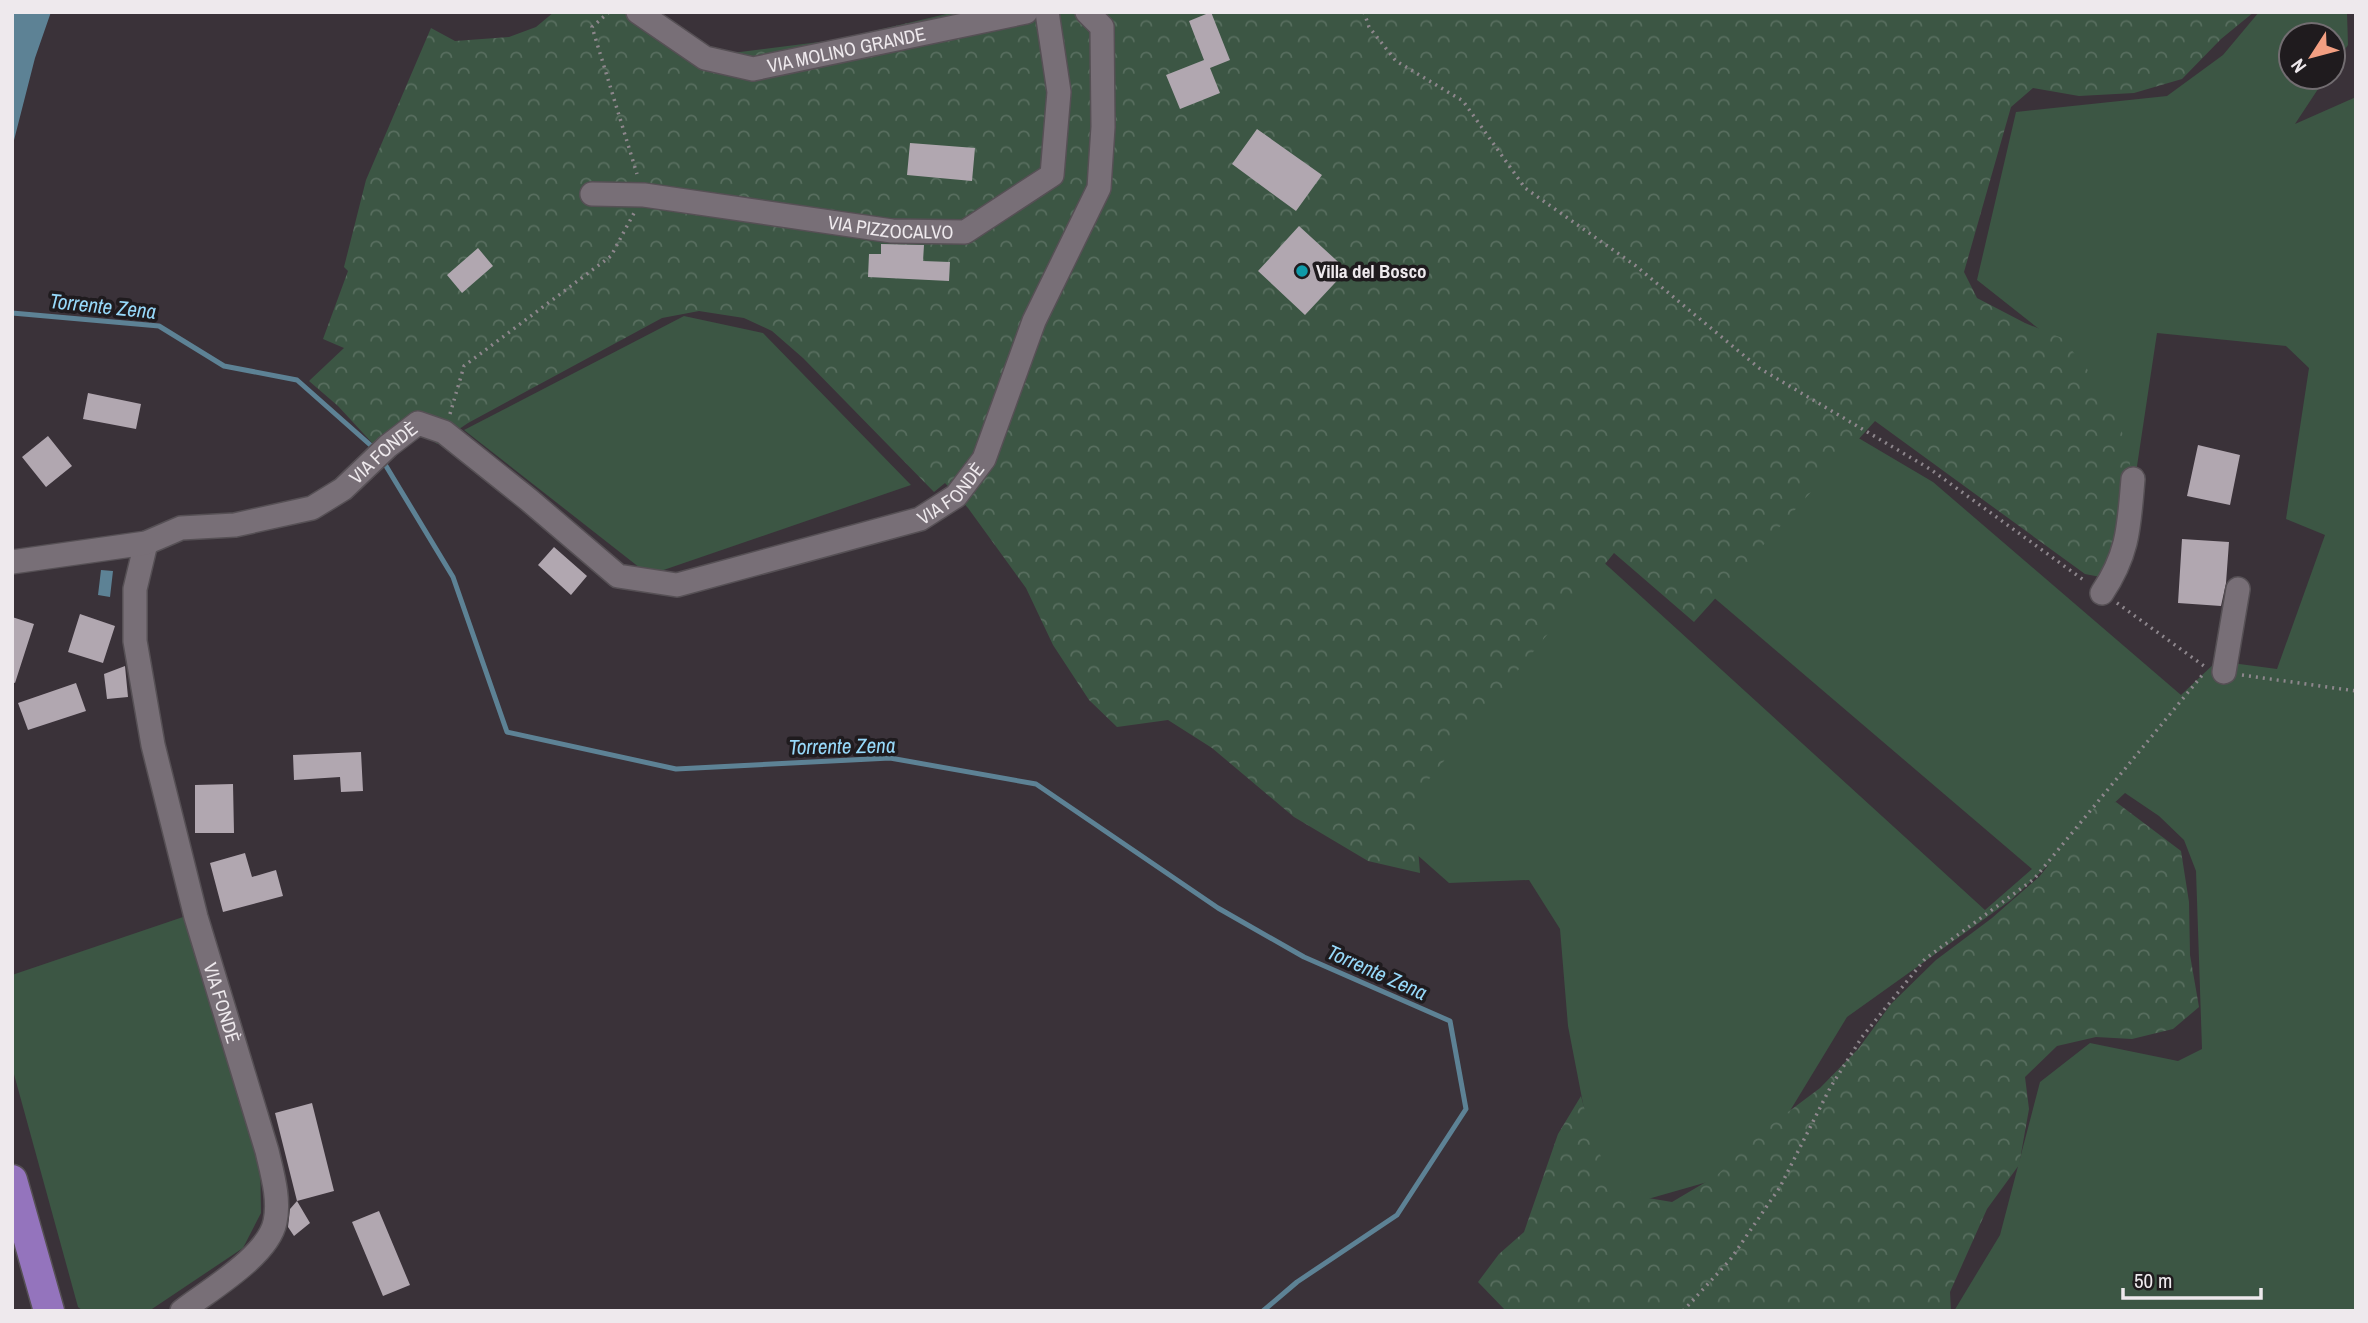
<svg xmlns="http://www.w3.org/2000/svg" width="2368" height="1323" viewBox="0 0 2368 1323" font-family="'Archivo Narrow',sans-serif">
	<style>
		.grass { fill: #3c5644 }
		.forest { fill: url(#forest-crowns) }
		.water { fill: #5d8295 }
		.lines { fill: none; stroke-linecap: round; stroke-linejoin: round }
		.stream { stroke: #5d8295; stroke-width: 5 }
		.building { fill: #b1a7b0 }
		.minor-casing { stroke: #565055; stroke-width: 26 }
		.major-casing { stroke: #565055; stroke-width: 33 }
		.path { stroke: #8e878d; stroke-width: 3.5; stroke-dasharray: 2 5; stroke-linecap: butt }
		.minor { stroke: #786f77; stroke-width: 23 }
		.major { stroke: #9474bd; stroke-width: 30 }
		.culture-dot { fill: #0f9aa8; stroke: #1f1b1e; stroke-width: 2.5 }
		.labels { text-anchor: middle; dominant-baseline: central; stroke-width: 7; stroke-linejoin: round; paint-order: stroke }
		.street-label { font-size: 19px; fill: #eee9ed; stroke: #1f1b1e }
		.poi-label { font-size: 19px; font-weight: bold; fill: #eee9ed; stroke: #1f1b1e; text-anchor: start }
		.water-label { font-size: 21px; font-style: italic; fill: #97d9fa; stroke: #1f1b1e }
	</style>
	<defs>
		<pattern id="forest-crowns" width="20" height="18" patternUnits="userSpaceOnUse" patternTransform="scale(1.75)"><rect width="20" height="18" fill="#3c5644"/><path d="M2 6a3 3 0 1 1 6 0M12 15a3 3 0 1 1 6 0" fill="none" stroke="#586e5f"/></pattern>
	</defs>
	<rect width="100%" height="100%" fill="#3a3239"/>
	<path class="grass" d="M 2259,12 L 2347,12 L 2348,45 L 2333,66 L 2333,35 L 2291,35 L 2291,77 L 2326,77 L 2295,124 L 2356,97 L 2356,1311 L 1954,1311 L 2000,1235 L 2040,1082 L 2090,1043 L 2178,1061 L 2202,1049 L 2196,871 L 2184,840 L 2159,816 L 2125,793 L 2011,900 L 1847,1017 L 1782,1124 L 1739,1173 L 1620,1207 L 1603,1207 L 1568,1026 L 1560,929 L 1529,880 L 1449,883 L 1406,845 L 1384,362 L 1985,910 L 2032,869 L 1419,346 L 1757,378 L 1933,482 L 2181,695 L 2217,661 L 2277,669 L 2325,535 L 2286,519 L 2309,368 L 2286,346 L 2157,333 L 2130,513 L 2068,352 L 1977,280 L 2016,112 L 2167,96 L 2223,55 Z
		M 684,316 L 763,333 L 911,485 L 649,575 L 464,430 Z
		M 183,917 L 260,1153 L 261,1213 L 243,1248 L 149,1311 L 83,1311 L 78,1307 L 12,1067 L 12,975 Z"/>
	<path class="forest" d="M 554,12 L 636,12 L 692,45 L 724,54 L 835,40 L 955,12 L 2254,12 L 2221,39 L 2182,79 L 2134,93 L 2079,96 L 2033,88 L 2011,107 L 1964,272 L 1977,298 L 2025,323 L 2062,338 L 2087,369 L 2112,406 L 2128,448 L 2133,489 L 2121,581 L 2085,574 L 1875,421 L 1694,622 L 1614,553 L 1421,789 L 1417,835 L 1420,873 L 1368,861 L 1294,817 L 1212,748 L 1168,720 L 1117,727 L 1089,700 L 1053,645 L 1026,588 L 968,508 L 945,483 L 934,492 L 803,358 L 772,331 L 744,318 L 699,311 L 662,318 L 468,423 L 437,444 L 421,429 L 375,446 L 338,406 L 309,381 L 344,348 L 323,339 L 348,271 L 344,267 L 366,180 L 431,28 L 455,41 L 509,37 L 536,27 Z
		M 2116,802 L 2181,851 L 2189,902 L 2190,955 L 2199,1007 L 2173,1029 L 2132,1039 L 2096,1037 L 2057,1046 L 2025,1077 L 2029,1109 L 2019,1165 L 1987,1209 L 1950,1292 L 1951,1311 L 1506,1311 L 1478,1282 L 1499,1254 L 1524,1232 L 1558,1134 L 1581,1096 L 1592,1137 L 1611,1178 L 1636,1196 L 1672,1202 L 1716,1176 L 1764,1130 L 1820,1088 L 1859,1048 L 1891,1004 L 1936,960 L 1992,918 L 2039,877 L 2094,808 Z"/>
	<path class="water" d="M 12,12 L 51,12 L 35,58 L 12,148 Z
		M 101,570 L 113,571 L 110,597 L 98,595 Z"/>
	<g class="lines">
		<path class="stream" d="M 12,313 L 159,326 L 224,366 L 297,380 L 376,450
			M 383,461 L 453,577 L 507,732 L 676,769 L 890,758 L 1036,784 L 1218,908 L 1304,957 L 1450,1021 L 1466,1109 L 1397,1215 L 1297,1282 L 1263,1311"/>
	</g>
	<path class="building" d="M 1211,12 L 1230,60 L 1210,68 L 1220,93 L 1180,109 L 1166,75 L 1204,60 L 1189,21 Z
		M 1257,129 L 1322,175 L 1296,211 L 1232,164 Z
		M 910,143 L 975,148 L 972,181 L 907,175 Z
		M 1299,226 L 1347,270 L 1305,315 L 1258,271 Z
		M 881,244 L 924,245 L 923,261 L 950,262 L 949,281 L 868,277 L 869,254 L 881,254 Z
		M 478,248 L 493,266 L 462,293 L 447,275 Z
		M 88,393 L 141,404 L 136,429 L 83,419 Z
		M 48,436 L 72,466 L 46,487 L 22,457 Z
		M 2198,445 L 2240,455 L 2230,505 L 2187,496 Z
		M 2182,539 L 2229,542 L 2226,583 L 2221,606 L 2178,603 Z
		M 554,547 L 587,576 L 571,595 L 538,565 Z
		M 80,614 L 115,626 L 103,663 L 68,652 Z
		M 12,617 L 34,624 L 15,683 L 12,682 Z
		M 125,666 L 128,697 L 107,699 L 104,674 Z
		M 76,683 L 86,711 L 28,730 L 18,703 Z
		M 361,752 L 363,791 L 341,792 L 340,777 L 294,780 L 293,755 Z
		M 233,784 L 234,833 L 195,833 L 195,785 Z
		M 245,853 L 252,877 L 276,870 L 283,896 L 223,912 L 210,863 Z
		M 312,1103 L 334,1191 L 297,1201 L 275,1113 Z
		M 297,1201 L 310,1223 L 294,1236 L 288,1227 L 290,1209 Z
		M 379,1211 L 410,1285 L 383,1296 L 352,1222 Z"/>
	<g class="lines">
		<defs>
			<g id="minor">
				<path id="s1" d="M 638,12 L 705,58 L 753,69 L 1026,12"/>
				<path id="s2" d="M 592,194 L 644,195 L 892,231 L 965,232 L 1052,175 L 1059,92 L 1047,12"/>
				<path id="s3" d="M 146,543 L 135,589 L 135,641 L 153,745 L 196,917 L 267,1151 C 272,1173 280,1199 275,1222 C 268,1256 209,1290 182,1311"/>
				<path id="s4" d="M 12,562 L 146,543 L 181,528 L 235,525 L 312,508 L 343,489 L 388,446 L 418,423 L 444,432 L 529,500 L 618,576 L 677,585 L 920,519 L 956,496 L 984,459 L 1034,321 L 1099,188 L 1103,127 L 1102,27 L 1087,12"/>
				<path d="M 2102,593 C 2129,553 2129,525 2133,479"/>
				<path d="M 2224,672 L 2238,589"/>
			</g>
			<path id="major" d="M 12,1180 L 49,1311"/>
		</defs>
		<use href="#minor" class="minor-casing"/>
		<use href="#major" class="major-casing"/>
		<path class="path" d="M 609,12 L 592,27 L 637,174
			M 1364,12 L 1369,27 L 1396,61 L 1463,101 L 1525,188 L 1636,266 L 1759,368 L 1930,469 L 2085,581
			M 450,414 L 464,366 L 611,256 L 634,213
			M 2117,603 L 2204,666
			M 2242,675 L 2356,691
			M 1683,1311 L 1730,1260 L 1780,1187 L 1830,1088 L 1862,1037 L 1925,959 L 2034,879 L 2204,673"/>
		<use href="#minor" class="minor"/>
		<use href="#major" class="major"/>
	</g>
	<circle class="culture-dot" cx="1302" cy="271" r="7"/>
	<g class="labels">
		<g class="street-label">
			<text stroke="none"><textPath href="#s1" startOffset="226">VIA MOLINO GRANDE</textPath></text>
			<text stroke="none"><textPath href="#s2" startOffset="301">VIA PIZZOCALVO</textPath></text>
			<text stroke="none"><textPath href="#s4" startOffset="397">VIA FONDÈ</textPath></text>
			<text stroke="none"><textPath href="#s4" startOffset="1048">VIA FONDÈ</textPath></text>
			<text stroke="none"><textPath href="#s3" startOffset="472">VIA FONDÈ</textPath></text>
		</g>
		<g class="poi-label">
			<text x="1316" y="271">Villa del Bosco</text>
		</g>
		<g class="water-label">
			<text transform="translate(103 306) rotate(6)">Torrente Zena</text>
			<text transform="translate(842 746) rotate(-1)">Torrente Zena</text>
			<text transform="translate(1377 972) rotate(24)">Torrente Zena</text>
		</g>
	</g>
	<rect width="2368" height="1323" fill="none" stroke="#eee9ed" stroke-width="28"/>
	<g transform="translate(2312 56) rotate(234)"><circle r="33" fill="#1f1b1e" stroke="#726d71" stroke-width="2"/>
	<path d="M0-5L12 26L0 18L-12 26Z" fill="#f39f82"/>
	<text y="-10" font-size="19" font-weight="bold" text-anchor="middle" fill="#eee9ed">N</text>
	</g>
	<path d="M2123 1288v10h138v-10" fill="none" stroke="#eee9ed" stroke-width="3.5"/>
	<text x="2134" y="1288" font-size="21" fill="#eee9ed" stroke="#1f1b1e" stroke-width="5" paint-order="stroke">50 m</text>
</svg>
